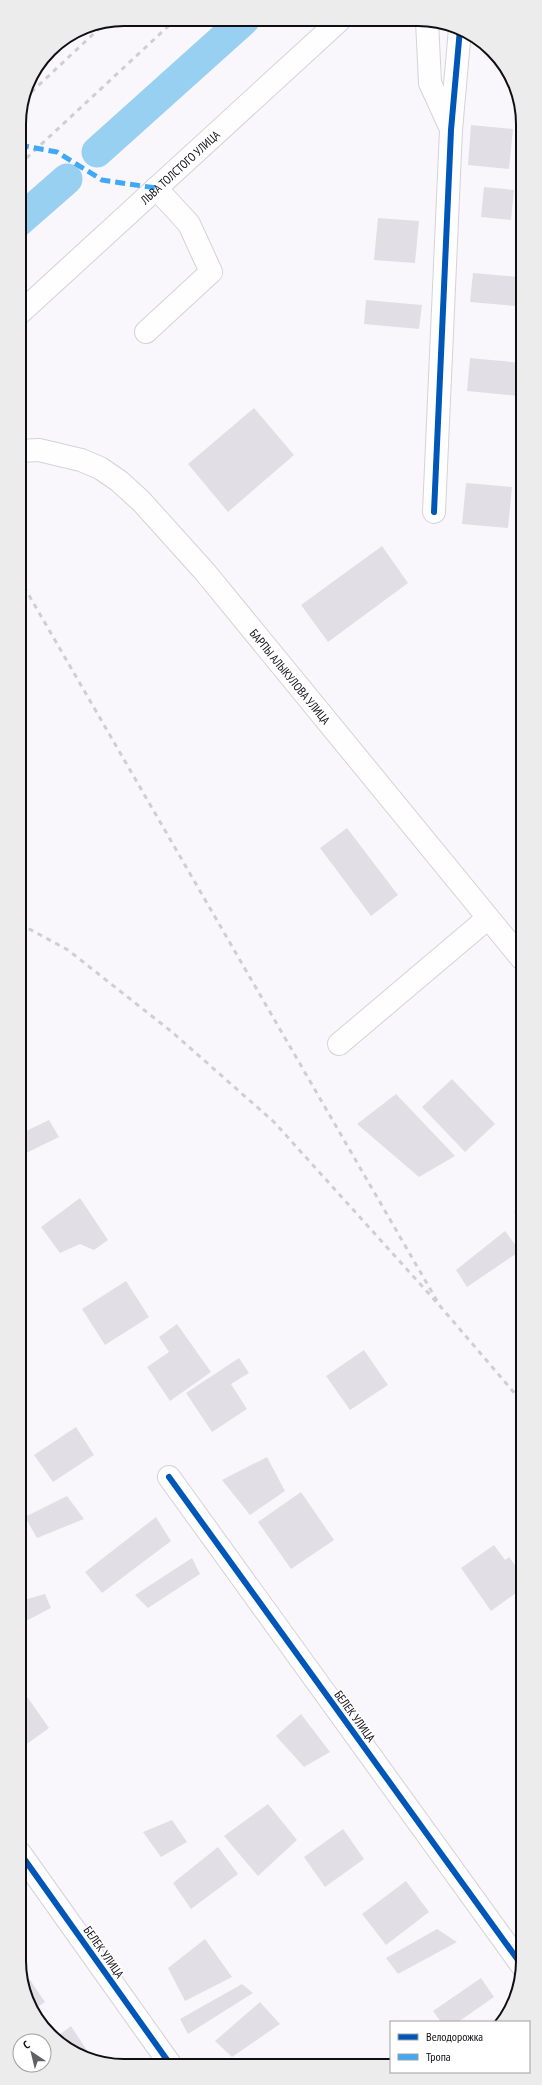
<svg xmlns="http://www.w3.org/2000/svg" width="542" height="2085" viewBox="0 0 542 2085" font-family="'PT Sans Narrow',sans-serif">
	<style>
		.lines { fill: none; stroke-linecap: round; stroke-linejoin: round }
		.canal { stroke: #98d0f2; stroke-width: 31 }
		.building { fill: #e1dfe5 }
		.minor-casing { stroke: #d4d2d8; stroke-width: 24 }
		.major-casing { stroke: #d4d2d8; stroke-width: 24 }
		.minor { stroke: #fefeff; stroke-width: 22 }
		.major { stroke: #fefeff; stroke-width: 22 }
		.rail { stroke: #cfcfd1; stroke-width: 3; stroke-dasharray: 5 5; stroke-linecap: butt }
		.quiet { stroke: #3fa9f5; stroke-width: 5; stroke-dasharray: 10 5; stroke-linecap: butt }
		.cycleway-casing { stroke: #fff; stroke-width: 8 }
		.cycleway { stroke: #0057b8; stroke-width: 6 }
		.labels { text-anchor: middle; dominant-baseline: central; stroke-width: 3.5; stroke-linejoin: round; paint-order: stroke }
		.street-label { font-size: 12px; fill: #0f0e14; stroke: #fff }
		.rim { fill: none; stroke: #0f0e14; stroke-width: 2 }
	</style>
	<rect width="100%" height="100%" fill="#f9f7fc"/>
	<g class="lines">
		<path class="canal" d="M 97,152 L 244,20
			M 19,221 L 67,179"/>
	</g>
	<path class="building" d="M 507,76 L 511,85 L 506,84 Z
		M 471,125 L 513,129 L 509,169 L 468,165 Z
		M 484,187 L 514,190 L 511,220 L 481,217 Z
		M 378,218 L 419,221 L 415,263 L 374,260 Z
		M 473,273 L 518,277 L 515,306 L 470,302 Z
		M 366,300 L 422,305 L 419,329 L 364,324 Z
		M 470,358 L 522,363 L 519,396 L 467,391 Z
		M 254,408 L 294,455 L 228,512 L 188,464 Z
		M 466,483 L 512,487 L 508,528 L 462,524 Z
		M 382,546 L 408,583 L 328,642 L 301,605 Z
		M 347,828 L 398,895 L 371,916 L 320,848 Z
		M 452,1079 L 495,1124 L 465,1152 L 422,1107 Z
		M 396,1094 L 455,1156 L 419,1177 L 357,1124 Z
		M 49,1120 L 59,1137 L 20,1156 L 20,1134 Z
		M 80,1198 L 108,1240 L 94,1250 L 80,1244 L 60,1253 L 41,1227 Z
		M 522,1206 L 522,1224 L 514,1212 Z
		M 505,1231 L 520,1251 L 467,1287 L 456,1270 Z
		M 126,1281 L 149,1317 L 105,1345 L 82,1309 Z
		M 177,1324 L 211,1372 L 170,1401 L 147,1367 L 169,1352 L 159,1337 Z
		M 523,1340 L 523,1350 L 517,1345 Z
		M 364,1350 L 388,1385 L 350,1410 L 326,1376 Z
		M 239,1358 L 249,1373 L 231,1384 L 247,1409 L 212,1432 L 186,1393 Z
		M 76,1427 L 94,1455 L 53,1482 L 34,1455 Z
		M 267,1457 L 285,1491 L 250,1515 L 222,1480 Z
		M 301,1492 L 334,1540 L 291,1569 L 258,1522 Z
		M 67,1496 L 84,1519 L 37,1538 L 25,1517 Z
		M 156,1517 L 171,1541 L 102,1593 L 85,1572 Z
		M 494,1545 L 505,1560 L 509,1557 L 521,1573 L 516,1576 L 523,1588 L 491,1611 L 461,1568 Z
		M 192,1558 L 200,1574 L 148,1608 L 135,1595 Z
		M 45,1594 L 51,1608 L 20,1624 L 20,1601 Z
		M 21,1688 L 49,1728 L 20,1749 L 20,1689 Z
		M 301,1714 L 330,1752 L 304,1767 L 276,1736 Z
		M 268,1804 L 297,1840 L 258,1876 L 224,1836 Z
		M 172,1820 L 187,1842 L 161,1857 L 143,1832 Z
		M 343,1829 L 364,1859 L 325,1887 L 304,1857 Z
		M 218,1847 L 238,1874 L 191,1909 L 173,1883 Z
		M 406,1881 L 429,1912 L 386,1945 L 362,1914 Z
		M 437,1929 L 457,1942 L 398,1974 L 386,1958 Z
		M 205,1939 L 232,1977 L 185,2001 L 168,1968 Z
		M 22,1968 L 45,2002 L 32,2011 L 20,1975 Z
		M 481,1978 L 494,1997 L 458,2022 L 441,2022 L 433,2011 Z
		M 242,1984 L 253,1993 L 188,2034 L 180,2019 Z
		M 260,2002 L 280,2024 L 232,2057 L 215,2041 Z
		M 71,2026 L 92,2058 L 55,2038 Z
		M 281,2060 L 284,2065 L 275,2065 Z"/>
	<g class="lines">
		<defs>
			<path id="minor" d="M 427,21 L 430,83 L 451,129
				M 146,332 L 211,272 L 189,224 L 156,188
				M 434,512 L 451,130 L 460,29
				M 339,1044 L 488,918
				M 169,1477 L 523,1967
				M 20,1853 L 170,2064"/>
			<g id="major">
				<path id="s1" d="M 19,314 L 340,20"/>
				<path id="s2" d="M 19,451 L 39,450 L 81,460 L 100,468 L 119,481 L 141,501 L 205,572 L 522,959"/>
			</g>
		</defs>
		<use href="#minor" class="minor-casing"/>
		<use href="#major" class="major-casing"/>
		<use href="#minor" class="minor"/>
		<use href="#major" class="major"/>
		<path class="rail" d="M 24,99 L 105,23
			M 19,165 L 176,19
			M 19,578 L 440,1306
			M 20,924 L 68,950 L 172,1032 L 274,1122 L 440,1306 L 523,1403"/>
		<path class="quiet" d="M 19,145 L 57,152 L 102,180 L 156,188"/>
		<defs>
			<path id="cycleway" d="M 434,512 L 451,130 L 460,29
				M 169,1477 L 523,1967
				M 20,1853 L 170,2064"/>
		</defs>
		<use href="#cycleway" class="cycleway-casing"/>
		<use href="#cycleway" class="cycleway"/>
	</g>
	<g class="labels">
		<g class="street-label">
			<text stroke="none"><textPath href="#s1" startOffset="218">ЛЬВА ТОЛСТОГО УЛИЦА</textPath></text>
			<text stroke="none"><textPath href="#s2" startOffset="367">БАРПЫ АЛЫКУЛОВА УЛИЦА</textPath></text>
			<text transform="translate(355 1716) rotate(54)">БЕЛЕК УЛИЦА</text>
			<text transform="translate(104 1952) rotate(55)">БЕЛЕК УЛИЦА</text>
		</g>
	</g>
	<path d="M0 0H542V2085H0ZM124 26H418A98 98 0 0 1 516 124V1961A98 98 0 0 1 418 2059H124A98 98 0 0 1 26 1961V124A98 98 0 0 1 124 26Z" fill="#ececec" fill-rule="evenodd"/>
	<path class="rim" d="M124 26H418A98 98 0 0 1 516 124V1961A98 98 0 0 1 418 2059H124A98 98 0 0 1 26 1961V124A98 98 0 0 1 124 26Z"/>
	<rect x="390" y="2021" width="140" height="52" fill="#ffffff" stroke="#9f9fa1"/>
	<rect x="398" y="2034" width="20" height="6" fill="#0057b8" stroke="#9f9fa1"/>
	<text x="426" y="2041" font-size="12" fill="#0f0e14">Велодорожка</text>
	<rect x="398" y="2054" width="20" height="6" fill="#3fa9f5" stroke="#9f9fa1"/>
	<text x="426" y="2061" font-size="12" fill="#0f0e14">Тропа</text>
	<g transform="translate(32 2053) rotate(325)"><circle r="19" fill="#ffffff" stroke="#9f9fa1"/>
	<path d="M0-3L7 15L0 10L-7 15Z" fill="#616065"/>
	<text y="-6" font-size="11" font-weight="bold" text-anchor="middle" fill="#0f0e14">С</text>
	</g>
</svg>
